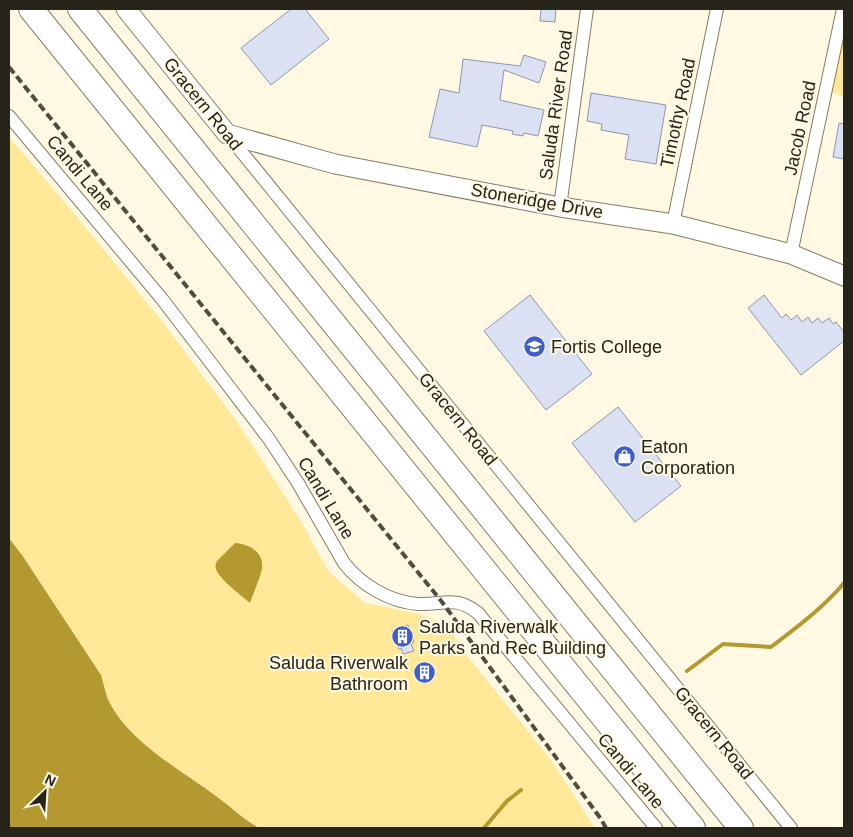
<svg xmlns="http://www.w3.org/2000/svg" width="853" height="837" viewBox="0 0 853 837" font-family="Arial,sans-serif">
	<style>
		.green { fill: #ffe898 }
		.water { fill: #b49931 }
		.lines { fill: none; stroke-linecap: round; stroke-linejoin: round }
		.stream { stroke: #b49931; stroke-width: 4 }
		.building { fill: #dae1f3; stroke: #8d96ae }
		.street-casing { stroke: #847d65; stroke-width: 14 }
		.secondary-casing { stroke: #847d65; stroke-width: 21 }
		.highway-casing { stroke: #847d65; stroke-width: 26 }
		.street { stroke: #fff; stroke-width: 12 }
		.secondary { stroke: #fff; stroke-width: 19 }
		.highway { stroke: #fff; stroke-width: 24 }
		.rail { stroke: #504c40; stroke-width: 4; stroke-dasharray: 8 4; stroke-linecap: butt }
		.labels { text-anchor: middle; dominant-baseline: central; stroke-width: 4; stroke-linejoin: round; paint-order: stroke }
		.street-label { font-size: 18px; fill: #27241a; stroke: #fff9e3 }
		.poi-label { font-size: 18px; fill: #27241a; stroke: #fff9e3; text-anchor: start }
	</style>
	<rect width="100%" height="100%" fill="#fff9e3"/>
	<path class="green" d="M 844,17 L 844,96 L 825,91 Z
		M 9,137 L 78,218 L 162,321 L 238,423 L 299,518 L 329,572 L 365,603 L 419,614 L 446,624 L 468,657 L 549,757 L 595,828 L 259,828 C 243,819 231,807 216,796 C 180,769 126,741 107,697 C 105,690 103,682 101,675 L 22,555 L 9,538 Z"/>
	<path class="water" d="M 9,538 L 22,555 L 101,675 C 103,682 105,690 107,697 C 126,741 180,769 216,796 C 231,807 243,819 259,828 L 9,828 Z
		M 235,543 C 249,544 264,552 262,568 C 261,576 253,594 250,603 C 242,596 219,579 216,569 C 215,566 216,563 217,561 Z"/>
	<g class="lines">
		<path class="stream" d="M 687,671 L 723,644 L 771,647 C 797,627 823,608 844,583
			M 484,828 L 507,801 L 521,790"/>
	</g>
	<path class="building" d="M 291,9 L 305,9 L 329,39 L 271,85 L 241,48 Z
		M 541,9 L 556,9 L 555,22 L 540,21 Z
		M 524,55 L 546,62 L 539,83 L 504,70 L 500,100 L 544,110 L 538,136 L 524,133 L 523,136 L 512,134 L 513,131 L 482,125 L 477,147 L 429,137 L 440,89 L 459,93 L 463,59 L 520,66 Z
		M 591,93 L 666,105 L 656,164 L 625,159 L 629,135 L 601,130 L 602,124 L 587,121 Z
		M 839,123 L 844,124 L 844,159 L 833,157 Z
		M 530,295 L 592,374 L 546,410 L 484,331 Z
		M 764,295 L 782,318 L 786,314 L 791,320 L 797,315 L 802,322 L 808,317 L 812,323 L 818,318 L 822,323 L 829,318 L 833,324 L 836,322 L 844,332 L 844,341 L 801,375 L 748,308 Z
		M 618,407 L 681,486 L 635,522 L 572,443 Z
		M 408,625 L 414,642 L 411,644 L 414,651 L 403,654 L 401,648 L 399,649 L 392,631 Z
		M 424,663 L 434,673 L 424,682 L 414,672 Z"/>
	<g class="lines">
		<defs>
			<path id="street" d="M 9,116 L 162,299 L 269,439 L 298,483 L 344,563 C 361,585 390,602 418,604 C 444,605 455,595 478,613 L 656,828
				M 227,134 L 791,828
				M 560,207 L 587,9
				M 673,224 L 717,9
				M 791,254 L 843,9"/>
			<path id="secondary" d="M 126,9 L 227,134 L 335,164 L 560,207 L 673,224 L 791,254 L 844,276"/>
			<path id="highway" d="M 31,9 L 693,828
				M 80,9 L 741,828"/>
		</defs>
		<use href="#street" class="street-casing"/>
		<use href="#secondary" class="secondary-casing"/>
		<use href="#highway" class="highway-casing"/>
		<use href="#street" class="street"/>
		<use href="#secondary" class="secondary"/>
		<use href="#highway" class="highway"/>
		<path class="rail" d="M 9,67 L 442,602 L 601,819 L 606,828"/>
	</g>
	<defs>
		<symbol id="university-disc" viewBox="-11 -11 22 22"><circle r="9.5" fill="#3e5dd0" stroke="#fff9e3"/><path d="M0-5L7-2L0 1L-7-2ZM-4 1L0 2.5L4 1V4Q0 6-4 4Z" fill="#fff"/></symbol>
		<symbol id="shop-disc" viewBox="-11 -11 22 22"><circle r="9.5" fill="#3e5dd0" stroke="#fff9e3"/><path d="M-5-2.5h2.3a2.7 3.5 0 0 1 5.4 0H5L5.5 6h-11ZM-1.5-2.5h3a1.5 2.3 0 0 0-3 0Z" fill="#fff"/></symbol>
		<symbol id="building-disc" viewBox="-11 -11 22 22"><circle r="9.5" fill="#3e5dd0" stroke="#fff9e3"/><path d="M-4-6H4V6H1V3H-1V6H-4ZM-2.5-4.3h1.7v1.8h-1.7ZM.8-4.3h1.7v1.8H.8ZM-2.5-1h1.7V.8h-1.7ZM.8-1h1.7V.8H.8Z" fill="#fff"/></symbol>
	</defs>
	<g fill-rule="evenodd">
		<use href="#university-disc" x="522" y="334" width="25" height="25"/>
		<use href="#shop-disc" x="612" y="444" width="25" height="25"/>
		<use href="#building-disc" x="390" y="624" width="25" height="25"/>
		<use href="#building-disc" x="412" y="660" width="25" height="25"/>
	</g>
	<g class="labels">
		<g class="street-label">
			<text transform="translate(203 104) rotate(51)">Gracern Road</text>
			<text transform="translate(556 105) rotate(-82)">Saluda River Road</text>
			<text transform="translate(678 113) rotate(-78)">Timothy Road</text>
			<text transform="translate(800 128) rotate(-78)">Jacob Road</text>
			<text transform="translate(80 173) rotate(50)">Candi Lane</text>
			<text transform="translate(537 201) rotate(10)">Stoneridge Drive</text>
			<text transform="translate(458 419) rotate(51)">Gracern Road</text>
			<text transform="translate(326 498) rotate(59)">Candi Lane</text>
			<text transform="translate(714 733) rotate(51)">Gracern Road</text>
			<text transform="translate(631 771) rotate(50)">Candi Lane</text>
		</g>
		<g class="poi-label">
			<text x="551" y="347">Fortis College</text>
			<text x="641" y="447">Eaton<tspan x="641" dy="21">Corporation</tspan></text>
			<text x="419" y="627">Saluda Riverwalk<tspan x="419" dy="21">Parks and Rec Building</tspan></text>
			<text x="408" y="663" text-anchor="end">Saluda Riverwalk<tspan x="408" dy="21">Bathroom</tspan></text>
		</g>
	</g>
	<rect width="853" height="837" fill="none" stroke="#27241a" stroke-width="20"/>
	<g transform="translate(45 792) rotate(25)" stroke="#fff9e3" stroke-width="4" paint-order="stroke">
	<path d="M0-4L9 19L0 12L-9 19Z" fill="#27241a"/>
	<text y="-8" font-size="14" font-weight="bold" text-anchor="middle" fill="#27241a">N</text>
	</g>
</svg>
